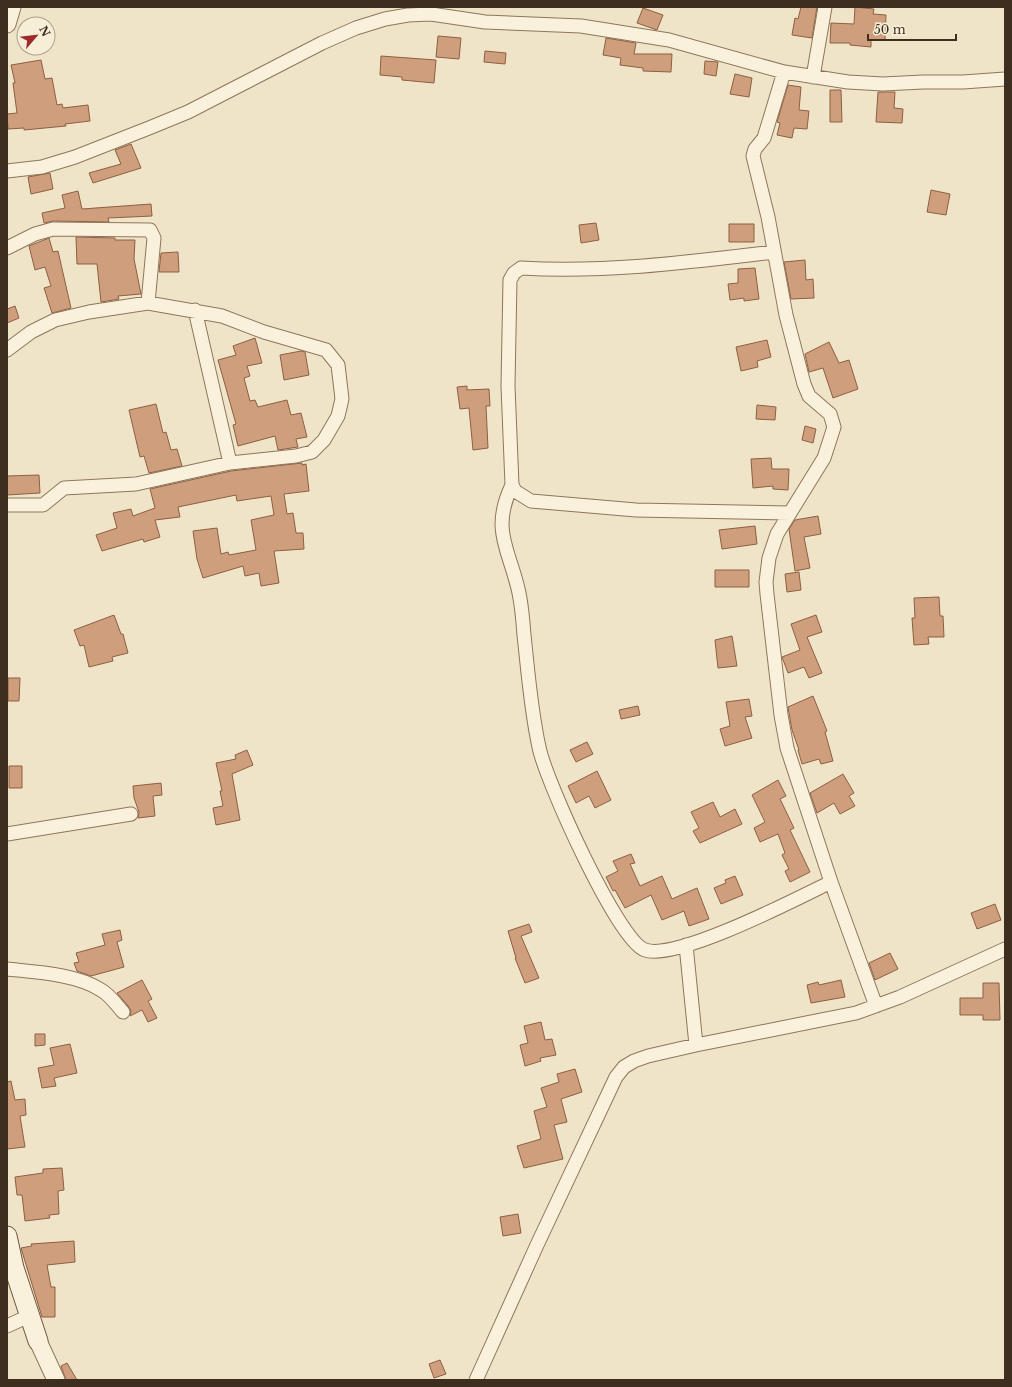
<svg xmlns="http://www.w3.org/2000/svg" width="1012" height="1387" viewBox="0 0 1012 1387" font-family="'Libre Baskerville',serif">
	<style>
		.building { fill: #cf9f7d; stroke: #8d5f41 }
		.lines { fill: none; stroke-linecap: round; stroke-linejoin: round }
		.minor-casing { stroke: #8d765c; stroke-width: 15 }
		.tertiary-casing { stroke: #8d765c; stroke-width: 19 }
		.secondary-casing { stroke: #6f573f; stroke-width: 21 }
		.minor { stroke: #faf1dc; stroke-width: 13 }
		.tertiary { stroke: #faf1dc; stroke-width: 17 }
		.secondary { stroke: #faf1dc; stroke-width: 19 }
	</style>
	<rect width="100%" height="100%" fill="#f0e4c8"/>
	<path class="building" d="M 801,7 L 817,7 L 812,38 L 792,35 L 795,18 L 798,19 Z
		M 855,7 L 874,9 L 873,14 L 886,15 L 885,40 L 871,40 L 871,47 L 850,45 L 850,43 L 830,43 L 831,23 L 854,24 Z
		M 643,8 L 663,15 L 657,30 L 637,23 Z
		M 438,36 L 461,38 L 459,59 L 436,57 Z
		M 606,38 L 636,43 L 634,54 L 672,54 L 671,72 L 643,71 L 643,68 L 620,65 L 621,58 L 603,55 Z
		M 485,51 L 506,53 L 505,64 L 484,62 Z
		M 381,56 L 436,60 L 434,83 L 402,80 L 402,77 L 380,75 Z
		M 41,60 L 45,79 L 52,78 L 57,105 L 62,104 L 63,108 L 88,105 L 90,121 L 65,124 L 66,126 L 24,130 L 24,128 L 8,129 L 7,114 L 17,113 L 13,83 L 15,83 L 11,65 Z
		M 705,61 L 718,62 L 716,76 L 704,74 Z
		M 735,74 L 752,78 L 749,97 L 730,94 Z
		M 788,85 L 801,87 L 799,110 L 809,111 L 807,129 L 794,128 L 792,138 L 777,135 L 780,123 L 777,122 Z
		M 830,90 L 841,90 L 842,122 L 830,122 Z
		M 878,92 L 895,92 L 894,108 L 903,109 L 902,123 L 876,122 Z
		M 131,144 L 141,168 L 93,183 L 89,173 L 121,164 L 115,150 Z
		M 50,173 L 53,189 L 31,194 L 28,177 Z
		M 931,190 L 950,194 L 946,215 L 927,212 Z
		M 78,191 L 82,209 L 151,204 L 152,216 L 108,218 L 109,222 L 53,221 L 44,223 L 42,213 L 65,208 L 62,195 Z
		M 596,223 L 599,240 L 581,243 L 579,225 Z
		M 729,224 L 754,224 L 754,242 L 729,242 Z
		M 76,237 L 115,238 L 115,240 L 135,240 L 134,259 L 141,294 L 118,296 L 119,299 L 101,302 L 97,264 L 77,264 Z
		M 49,238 L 53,252 L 58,251 L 71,308 L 52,313 L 44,288 L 51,286 L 45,267 L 35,270 L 29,246 Z
		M 178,252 L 179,272 L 159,272 L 161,253 Z
		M 805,260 L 806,280 L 813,279 L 814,298 L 791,299 L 784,262 Z
		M 755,268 L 759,299 L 744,301 L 744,298 L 730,300 L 728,284 L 738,283 L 738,269 Z
		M 15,306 L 19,318 L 7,323 L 7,309 Z
		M 255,338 L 262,363 L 247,366 L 250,376 L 244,378 L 250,401 L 255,400 L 258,407 L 287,400 L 291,415 L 301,413 L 307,437 L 296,439 L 298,447 L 278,450 L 275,436 L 238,446 L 233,425 L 236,424 L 218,360 L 236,355 L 233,346 Z
		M 767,340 L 771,357 L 757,361 L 758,367 L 741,371 L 736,347 Z
		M 829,342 L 839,363 L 849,360 L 858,389 L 833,398 L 823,368 L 809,372 L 805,354 Z
		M 301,351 L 305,352 L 309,375 L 284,380 L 280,355 Z
		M 467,386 L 467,390 L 489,389 L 490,406 L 486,406 L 488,448 L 473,450 L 469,408 L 460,409 L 457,387 Z
		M 156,404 L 163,433 L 166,432 L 171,450 L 177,449 L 182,466 L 149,473 L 144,456 L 140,457 L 129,410 Z
		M 757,405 L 776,407 L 775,420 L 756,419 Z
		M 805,426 L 816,429 L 813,443 L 802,440 Z
		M 771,458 L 772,469 L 789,469 L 788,490 L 773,489 L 773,486 L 753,488 L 751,459 Z
		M 302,463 L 302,465 L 306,464 L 309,491 L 284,494 L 287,514 L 293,513 L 296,533 L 303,533 L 304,549 L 274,551 L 279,583 L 261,586 L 259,573 L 245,576 L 243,566 L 203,578 L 197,559 L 193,531 L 217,528 L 221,554 L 228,552 L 229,555 L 256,550 L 251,520 L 274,515 L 271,496 L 237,501 L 236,495 L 178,507 L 180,517 L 155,520 L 160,537 L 144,542 L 143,539 L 102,551 L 96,535 L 117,528 L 113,513 L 131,509 L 133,516 L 155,508 L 150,489 L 231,471 Z
		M 39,475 L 40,493 L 7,495 L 7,476 Z
		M 818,516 L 821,534 L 804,537 L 810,568 L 795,571 L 789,529 L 795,520 Z
		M 755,526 L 757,544 L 722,549 L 719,530 Z
		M 715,570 L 749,570 L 749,587 L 715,587 Z
		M 799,572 L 801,590 L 787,592 L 785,574 Z
		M 939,597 L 940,616 L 943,616 L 944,637 L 928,637 L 929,644 L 914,645 L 912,618 L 915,618 L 914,598 Z
		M 114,615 L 121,634 L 123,634 L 128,653 L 112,657 L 113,661 L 89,667 L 84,645 L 80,646 L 74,630 Z
		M 816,615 L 822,632 L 807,637 L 822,673 L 809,678 L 804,667 L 788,673 L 782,657 L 800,650 L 791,624 Z
		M 732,636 L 737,666 L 718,668 L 715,640 Z
		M 8,678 L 20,678 L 19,701 L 8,701 Z
		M 813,696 L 827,731 L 825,732 L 833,761 L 821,764 L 819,759 L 802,764 L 798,750 L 799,750 L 792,730 L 788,707 Z
		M 749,699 L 752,716 L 745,717 L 752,738 L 725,746 L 720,729 L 730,726 L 726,702 Z
		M 638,706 L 640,715 L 621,719 L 619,710 Z
		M 587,742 L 593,754 L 576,762 L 570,750 Z
		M 247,750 L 253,765 L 232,774 L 240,820 L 216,825 L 213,808 L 223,806 L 220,791 L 222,791 L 216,763 L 236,759 L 235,755 Z
		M 9,766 L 22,766 L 22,788 L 9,788 Z
		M 597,771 L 611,800 L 595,808 L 589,796 L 576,803 L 568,786 Z
		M 843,774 L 854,793 L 849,796 L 855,806 L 840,814 L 834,803 L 817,813 L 810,793 Z
		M 778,780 L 786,796 L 780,799 L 794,828 L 790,830 L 810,872 L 790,882 L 785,871 L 789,869 L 782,855 L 785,853 L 778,834 L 760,842 L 754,828 L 765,822 L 752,795 Z
		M 161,783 L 162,795 L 153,796 L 155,816 L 138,818 L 139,812 L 134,798 L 133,786 Z
		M 713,802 L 720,817 L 735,809 L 742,824 L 700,843 L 693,831 L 699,828 L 691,812 Z
		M 631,854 L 635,863 L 630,864 L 640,886 L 662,876 L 672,899 L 697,888 L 709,919 L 689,926 L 684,911 L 662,920 L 651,895 L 625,908 L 615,890 L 613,891 L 606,877 L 618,871 L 613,861 Z
		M 735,876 L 743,895 L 721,904 L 714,888 L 726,883 L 725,880 Z
		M 995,904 L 1001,920 L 977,929 L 971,913 Z
		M 529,924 L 532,932 L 521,936 L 539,978 L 525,983 L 515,958 L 516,958 L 508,931 Z
		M 120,930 L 122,940 L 117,942 L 124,967 L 91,976 L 77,971 L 74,963 L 79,962 L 76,953 L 105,945 L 102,934 Z
		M 890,953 L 898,969 L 875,980 L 869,963 Z
		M 142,980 L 152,999 L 148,1001 L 157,1018 L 148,1022 L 142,1010 L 130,1016 L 131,1011 L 129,1007 L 117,993 Z
		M 841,980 L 845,997 L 811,1003 L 807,985 L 818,982 L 819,985 Z
		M 983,983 L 999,983 L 1000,1020 L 983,1020 L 983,1015 L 960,1015 L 960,998 L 983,998 Z
		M 541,1022 L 545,1040 L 552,1039 L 556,1055 L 540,1058 L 541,1061 L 525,1066 L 520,1045 L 528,1043 L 524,1026 Z
		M 35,1034 L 45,1034 L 45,1045 L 35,1046 Z
		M 70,1044 L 77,1073 L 54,1078 L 56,1086 L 42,1088 L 38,1068 L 54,1065 L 50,1048 Z
		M 575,1069 L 582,1092 L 561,1099 L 567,1122 L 554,1125 L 563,1159 L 524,1168 L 517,1146 L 541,1139 L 534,1111 L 547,1107 L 541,1088 L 559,1082 L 557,1074 Z
		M 11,1081 L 15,1100 L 25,1099 L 26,1115 L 20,1116 L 25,1147 L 7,1149 L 7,1082 Z
		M 62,1168 L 64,1190 L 58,1191 L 59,1214 L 49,1215 L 50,1218 L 25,1221 L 22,1195 L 17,1195 L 15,1177 L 43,1173 L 43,1169 Z
		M 518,1214 L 521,1233 L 503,1236 L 500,1217 Z
		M 74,1241 L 75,1262 L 47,1265 L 51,1287 L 55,1287 L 55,1317 L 42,1317 L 21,1248 L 32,1246 L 31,1244 Z
		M 440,1360 L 446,1374 L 434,1378 L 429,1364 Z
		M 67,1363 L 77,1380 L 66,1380 L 61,1366 Z"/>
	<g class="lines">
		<defs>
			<path id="minor" d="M 784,72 L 764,138 L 755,149 L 753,156 L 768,217 L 786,315 L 804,384 L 809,396 L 830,414 L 834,427 L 824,458 L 777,534 L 769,558 L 766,582 L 767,594 L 781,715 L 787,748 L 831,882 L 876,1006
				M 813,77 L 825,7
				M 7,171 L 42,167 L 75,157 L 149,128 L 188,112 L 322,43 L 356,28 L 385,19 L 408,15 L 431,14 L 485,22 L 581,26 L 669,40 L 784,72 L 848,82 L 883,84 L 923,82 L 963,82 L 1005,79
				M 7,248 L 35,234 L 53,229 L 150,230 L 154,238 L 148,303
				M 774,252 C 690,262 606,273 521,268 L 514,273 L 510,280 L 508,386 L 512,485 L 515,491 L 531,501 L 636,510 L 790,513
				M 195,310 L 230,463
				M 7,350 L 31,332 L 55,320 L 89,312 L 148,303 L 222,316 L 264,332 L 326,350 L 338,365 L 342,399 L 338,416 L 324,440 L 312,452 L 296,456 L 230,463 L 136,484 L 64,488 L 43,505 L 7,505
				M 512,485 C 490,531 510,550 519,593 C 522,607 523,622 524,635 C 528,672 531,711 539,747 C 545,779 618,941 645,950 C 677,961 798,898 831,882
				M 7,834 L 131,814
				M 686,945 L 696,1045
				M 7,969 C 35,972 77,974 101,990 C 110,995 116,1004 123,1012
				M 7,1326 L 29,1316
				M 476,1380 L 537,1245 L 616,1077 L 624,1067 L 634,1061 L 648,1056 L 696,1045 L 856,1013 L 900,997 L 1005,949"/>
			<path id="tertiary" d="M 7,24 L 12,7
				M 38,1341 L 56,1380"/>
			<path id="secondary" d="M 7,1236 L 14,1268 L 38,1341"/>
		</defs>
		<use href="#minor" class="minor-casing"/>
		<use href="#tertiary" class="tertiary-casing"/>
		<use href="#secondary" class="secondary-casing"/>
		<use href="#minor" class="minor"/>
		<use href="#tertiary" class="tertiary"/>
		<use href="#secondary" class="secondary"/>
	</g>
	<rect width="1012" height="1387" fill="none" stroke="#3d2e20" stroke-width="16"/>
	<g transform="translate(36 36) rotate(62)"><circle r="19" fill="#f7eed8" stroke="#ada18e"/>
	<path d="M0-3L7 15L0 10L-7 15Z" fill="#9e2a2b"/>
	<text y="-6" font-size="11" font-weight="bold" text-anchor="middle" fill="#3d2e20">N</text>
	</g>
	<path d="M868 34v6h88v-6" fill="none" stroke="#3d2e20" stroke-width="2"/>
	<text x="874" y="34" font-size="12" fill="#3d2e20" stroke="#f7eed8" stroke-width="3" paint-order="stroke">50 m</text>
</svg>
